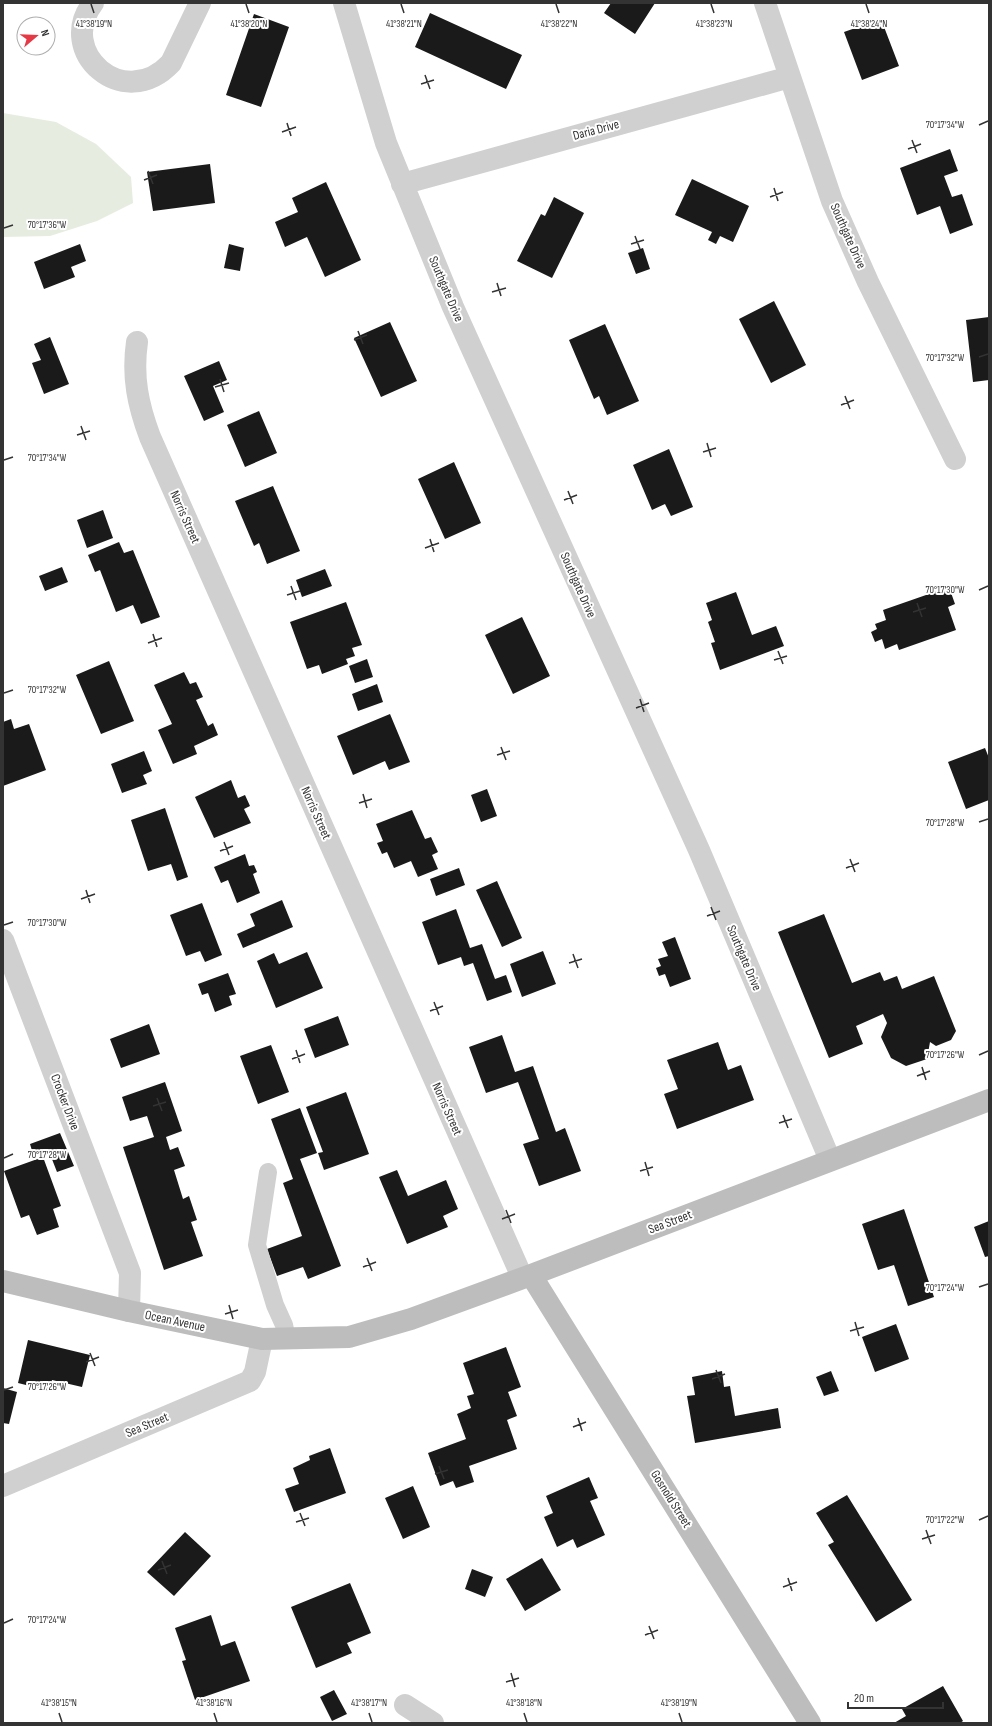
<svg xmlns="http://www.w3.org/2000/svg" width="992" height="1726" viewBox="0 0 992 1726" font-family="'Sofia Sans Condensed',sans-serif">
	<style>
		.green { fill: #e6ecdf }
		.building { fill: #1a1a1a }
		.lines { fill: none; stroke-linecap: round; stroke-linejoin: round }
		.lane { stroke: #d0d0d0; stroke-width: 18 }
		.street { stroke: #d0d0d0; stroke-width: 22 }
		.secondary { stroke: #bdbdbd; stroke-width: 22 }
		.ticks { fill: none; stroke: #333; stroke-width: 1.5 }
		.labels { text-anchor: middle; dominant-baseline: central; stroke-width: 4; stroke-linejoin: round; paint-order: stroke }
		.street-label { font-size: 13px; fill: #333; stroke: #fff }
		.ticks-label { font-size: 10px; text-anchor: middle; fill: #333; stroke: #fff; stroke-width: 4; stroke-linejoin: round; paint-order: stroke }
	</style>
	<rect width="100%" height="100%" fill="#fff"/>
	<path class="green" d="M 3,113 L 56,122 L 96,144 L 131,177 L 133,203 L 97,221 L 50,236 L 3,237 Z"/>
	<path class="building" d="M 611,3 L 655,3 L 635,34 L 604,13 Z
		M 430,13 L 522,55 L 506,89 L 415,47 Z
		M 254,14 L 289,27 L 261,107 L 226,95 Z
		M 881,19 L 899,66 L 862,80 L 844,32 Z
		M 950,149 L 958,171 L 944,176 L 952,197 L 962,194 L 973,225 L 950,234 L 940,206 L 917,215 L 900,168 Z
		M 210,164 L 215,203 L 153,211 L 147,172 Z
		M 692,179 L 749,206 L 733,242 L 720,236 L 716,244 L 708,240 L 712,232 L 675,215 Z
		M 326,182 L 361,260 L 325,277 L 307,237 L 285,247 L 275,222 L 298,212 L 292,198 Z
		M 554,197 L 584,213 L 552,278 L 517,261 L 541,214 L 545,216 Z
		M 80,244 L 86,261 L 71,267 L 75,277 L 44,289 L 34,262 Z
		M 229,244 L 244,248 L 240,271 L 224,268 Z
		M 643,248 L 650,269 L 636,274 L 628,253 Z
		M 774,301 L 806,365 L 771,383 L 739,319 Z
		M 989,317 L 989,380 L 973,382 L 966,320 Z
		M 390,322 L 417,381 L 381,397 L 354,338 Z
		M 605,324 L 639,401 L 607,415 L 599,396 L 594,399 L 569,340 Z
		M 50,337 L 69,384 L 44,394 L 32,363 L 41,360 L 34,344 Z
		M 219,361 L 227,380 L 213,386 L 224,412 L 204,421 L 184,376 Z
		M 259,411 L 277,453 L 245,467 L 227,425 Z
		M 669,449 L 693,507 L 671,516 L 665,504 L 652,510 L 633,465 Z
		M 454,462 L 481,523 L 445,539 L 418,479 Z
		M 273,486 L 300,551 L 267,564 L 259,543 L 254,546 L 235,501 Z
		M 103,510 L 113,538 L 87,548 L 77,520 Z
		M 119,542 L 124,553 L 133,550 L 160,617 L 141,624 L 133,605 L 116,612 L 100,570 L 95,572 L 88,555 Z
		M 62,567 L 68,582 L 45,591 L 39,576 Z
		M 325,569 L 332,586 L 302,597 L 296,580 Z
		M 949,587 L 955,604 L 948,607 L 956,630 L 899,650 L 897,644 L 885,649 L 882,639 L 875,642 L 871,632 L 877,629 L 875,624 L 886,620 L 883,610 Z
		M 736,592 L 752,635 L 776,626 L 784,646 L 720,670 L 711,643 L 715,642 L 708,622 L 712,620 L 706,603 Z
		M 346,602 L 362,645 L 352,648 L 355,656 L 346,659 L 348,664 L 322,674 L 319,665 L 307,669 L 290,622 Z
		M 522,617 L 550,676 L 513,694 L 485,635 Z
		M 367,659 L 373,677 L 355,683 L 349,666 Z
		M 109,661 L 134,721 L 101,734 L 76,675 Z
		M 184,672 L 190,684 L 196,682 L 203,697 L 196,700 L 208,726 L 213,723 L 218,735 L 194,746 L 197,754 L 173,764 L 158,730 L 172,724 L 154,685 Z
		M 377,684 L 383,702 L 358,711 L 352,694 Z
		M 390,714 L 410,762 L 389,770 L 385,761 L 353,775 L 337,736 Z
		M 11,719 L 14,729 L 29,724 L 46,770 L 3,786 L 3,722 Z
		M 985,748 L 989,758 L 989,800 L 966,809 L 948,762 Z
		M 144,751 L 152,771 L 143,775 L 147,784 L 122,793 L 111,764 Z
		M 231,780 L 238,798 L 245,795 L 250,806 L 244,809 L 251,823 L 214,838 L 195,797 Z
		M 487,789 L 497,816 L 481,822 L 471,795 Z
		M 165,808 L 188,877 L 177,881 L 171,864 L 148,871 L 131,820 Z
		M 412,810 L 425,839 L 431,837 L 438,852 L 432,855 L 438,869 L 418,877 L 411,861 L 394,868 L 387,852 L 382,854 L 377,843 L 383,841 L 376,824 Z
		M 245,854 L 249,866 L 254,865 L 257,872 L 253,874 L 260,893 L 237,903 L 228,880 L 221,883 L 214,867 Z
		M 459,868 L 465,885 L 436,896 L 430,879 Z
		M 497,881 L 522,938 L 502,947 L 476,890 Z
		M 282,900 L 293,927 L 243,948 L 237,934 L 255,926 L 250,914 Z
		M 202,903 L 222,955 L 205,962 L 200,951 L 186,956 L 170,915 Z
		M 456,909 L 470,948 L 482,944 L 495,979 L 506,975 L 512,992 L 487,1001 L 473,963 L 464,966 L 461,957 L 438,965 L 422,922 Z
		M 824,914 L 852,983 L 880,972 L 884,981 L 897,976 L 902,989 L 934,976 L 956,1031 L 951,1040 L 936,1046 L 930,1042 L 927,1059 L 906,1066 L 891,1058 L 881,1037 L 887,1023 L 883,1014 L 856,1026 L 863,1044 L 829,1058 L 778,932 Z
		M 675,937 L 691,979 L 670,987 L 665,974 L 659,976 L 656,968 L 661,966 L 658,959 L 668,956 L 662,942 Z
		M 543,951 L 556,984 L 522,997 L 510,964 Z
		M 307,952 L 323,988 L 276,1008 L 257,961 L 274,953 L 279,964 Z
		M 228,973 L 236,994 L 229,996 L 232,1005 L 215,1012 L 208,993 L 202,995 L 198,984 Z
		M 338,1016 L 349,1045 L 315,1058 L 304,1029 Z
		M 149,1024 L 160,1054 L 121,1068 L 110,1039 Z
		M 502,1035 L 515,1072 L 533,1066 L 556,1132 L 565,1128 L 581,1171 L 539,1186 L 523,1144 L 539,1139 L 518,1082 L 486,1093 L 469,1047 Z
		M 718,1042 L 728,1070 L 741,1065 L 754,1100 L 677,1129 L 664,1094 L 678,1089 L 667,1060 Z
		M 271,1045 L 289,1092 L 258,1104 L 240,1056 Z
		M 165,1082 L 182,1131 L 166,1137 L 170,1150 L 178,1147 L 185,1166 L 174,1170 L 183,1199 L 189,1196 L 197,1220 L 191,1222 L 203,1256 L 164,1270 L 123,1147 L 154,1137 L 147,1116 L 130,1121 L 122,1097 Z
		M 346,1092 L 369,1154 L 324,1170 L 318,1153 L 323,1152 L 306,1107 Z
		M 300,1108 L 317,1153 L 300,1159 L 341,1266 L 308,1279 L 303,1267 L 277,1276 L 267,1249 L 302,1236 L 283,1183 L 293,1179 L 271,1119 Z
		M 60,1133 L 74,1166 L 57,1172 L 48,1149 L 33,1154 L 30,1144 Z
		M 43,1157 L 61,1206 L 53,1209 L 59,1227 L 37,1235 L 29,1215 L 21,1218 L 4,1171 Z
		M 397,1170 L 408,1196 L 446,1180 L 458,1209 L 443,1216 L 448,1227 L 407,1244 L 379,1177 Z
		M 904,1209 L 934,1297 L 908,1306 L 894,1265 L 878,1270 L 862,1224 Z
		M 989,1221 L 989,1256 L 985,1257 L 974,1227 Z
		M 896,1324 L 909,1359 L 875,1372 L 862,1337 Z
		M 28,1340 L 90,1355 L 82,1387 L 52,1380 L 50,1391 L 18,1383 Z
		M 506,1347 L 521,1387 L 508,1392 L 517,1416 L 507,1420 L 517,1449 L 469,1466 L 474,1482 L 456,1488 L 453,1481 L 440,1486 L 428,1453 L 466,1439 L 457,1414 L 471,1408 L 467,1396 L 474,1394 L 463,1363 Z
		M 722,1371 L 724,1387 L 730,1386 L 735,1416 L 778,1408 L 781,1428 L 695,1443 L 687,1396 L 695,1395 L 692,1377 Z
		M 831,1371 L 839,1391 L 824,1396 L 816,1377 Z
		M 3,1388 L 17,1392 L 9,1424 L 3,1423 Z
		M 330,1448 L 346,1493 L 294,1512 L 285,1489 L 299,1484 L 293,1468 L 310,1460 L 309,1456 Z
		M 589,1477 L 598,1498 L 590,1501 L 605,1535 L 577,1548 L 573,1539 L 557,1547 L 544,1517 L 553,1513 L 546,1496 Z
		M 413,1486 L 430,1527 L 403,1539 L 385,1498 Z
		M 847,1495 L 912,1600 L 876,1622 L 828,1545 L 834,1542 L 816,1513 Z
		M 185,1532 L 211,1556 L 174,1596 L 147,1572 Z
		M 542,1558 L 561,1590 L 525,1611 L 506,1579 Z
		M 472,1569 L 493,1577 L 485,1597 L 465,1589 Z
		M 350,1583 L 371,1633 L 347,1643 L 352,1653 L 316,1668 L 291,1607 Z
		M 211,1615 L 221,1646 L 235,1641 L 250,1681 L 195,1700 L 182,1661 L 186,1660 L 175,1628 Z
		M 943,1686 L 963,1721 L 960,1723 L 894,1723 L 906,1716 L 902,1709 Z
		M 334,1690 L 347,1714 L 332,1721 L 320,1697 Z"/>
	<g class="lines">
		<path class="lane" d="M 268,1172 L 257,1245 L 275,1305 L 284,1325 L 287,1339"/>
		<path class="street" d="M 93,3 C 55,52 124,113 171,63 L 200,3
			M 344,3 L 386,143 L 453,307 L 699,850 L 830,1160
			M 765,3 L 832,201 L 868,282 L 955,459
			M 402,184 L 790,77
			M 137,342 C 132,377 138,405 150,437 L 522,1277
			M 3,940 L 130,1273 L 129,1311
			M 3,1486 L 250,1381 L 255,1372 L 262,1339
			M 405,1705 L 433,1723"/>
		<path class="secondary" d="M 531,1275 L 810,1723
			M 3,1281 L 129,1311 L 262,1339 L 349,1337 L 411,1319 L 531,1275 L 989,1100"/>
	</g>
	<path class="ticks" d="M 91,4 L 94,13M 246,4 L 249,13M 401,4 L 404,13M 556,4 L 559,13M 711,4 L 714,13M 866,4 L 869,13M 425,75 L 430,89M 421,84 L 434,80M 287,123 L 291,136M 979,125 L 988,121M 282,132 L 296,127M 912,140 L 917,153M 908,149 L 921,144M 148,171 L 153,184M 144,180 L 157,175M 774,188 L 778,201M 770,197 L 783,192M 4,228 L 13,225M 635,236 L 640,249M 631,244 L 644,240M 497,283 L 501,296M 492,292 L 506,288M 358,331 L 363,344M 354,340 L 367,335M 979,357 L 988,354M 220,379 L 224,392M 215,387 L 229,383M 845,396 L 850,409M 841,405 L 854,400M 81,426 L 86,440M 77,435 L 90,431M 707,443 L 711,457M 703,452 L 716,448M 4,460 L 13,457M 568,491 L 573,504M 564,500 L 577,495M 430,539 L 434,552M 425,548 L 439,543M 291,586 L 296,600M 979,590 L 988,586M 287,595 L 300,591M 917,603 L 922,617M 913,612 L 926,608M 153,634 L 157,647M 148,643 L 162,638M 778,651 L 783,664M 774,660 L 787,656M 4,693 L 13,690M 640,699 L 644,712M 636,708 L 649,703M 501,747 L 506,760M 497,755 L 510,751M 363,794 L 367,808M 359,803 L 372,799M 979,822 L 988,819M 224,842 L 229,855M 220,851 L 233,846M 850,859 L 855,872M 846,868 L 859,863M 86,890 L 90,903M 81,899 L 95,894M 711,907 L 716,920M 707,916 L 720,911M 4,925 L 13,922M 573,954 L 578,968M 569,963 L 582,959M 434,1002 L 439,1015M 430,1011 L 443,1006M 296,1050 L 300,1063M 979,1055 L 988,1051M 292,1059 L 305,1054M 922,1067 L 926,1080M 917,1076 L 930,1071M 157,1098 L 162,1111M 153,1106 L 166,1102M 783,1115 L 788,1128M 779,1123 L 792,1119M 4,1158 L 13,1154M 645,1162 L 649,1176M 640,1171 L 653,1167M 506,1210 L 511,1223M 502,1219 L 515,1214M 367,1258 L 372,1271M 363,1267 L 376,1262M 979,1287 L 988,1284M 229,1305 L 233,1319M 225,1314 L 238,1310M 855,1322 L 859,1336M 850,1331 L 864,1327M 90,1353 L 95,1366M 86,1362 L 99,1357M 716,1370 L 721,1383M 712,1379 L 725,1374M 4,1390 L 13,1387M 578,1418 L 582,1431M 573,1427 L 586,1422M 439,1466 L 444,1479M 435,1474 L 448,1470M 300,1513 L 305,1526M 979,1520 L 988,1516M 296,1522 L 309,1518M 926,1530 L 931,1544M 922,1539 L 935,1535M 162,1561 L 167,1574M 158,1570 L 171,1565M 788,1578 L 792,1591M 783,1587 L 797,1582M 4,1623 L 13,1619M 649,1626 L 654,1639M 645,1635 L 658,1630M 511,1673 L 515,1687M 506,1682 L 519,1678M 59,1713 L 62,1722M 214,1713 L 217,1722M 369,1713 L 372,1722M 524,1713 L 527,1722M 679,1713 L 682,1722"/>
	<g class="labels">
		<g class="street-label">
			<text transform="translate(596 130) rotate(-15)">Daria Drive</text>
			<text transform="translate(848 236) rotate(66)">Southgate Drive</text>
			<text transform="translate(446 289) rotate(67)">Southgate Drive</text>
			<text transform="translate(185 517) rotate(66)">Norris Street</text>
			<text transform="translate(578 585) rotate(66)">Southgate Drive</text>
			<text transform="translate(316 813) rotate(66)">Norris Street</text>
			<text transform="translate(744 958) rotate(67)">Southgate Drive</text>
			<text transform="translate(65 1102) rotate(69)">Crocker Drive</text>
			<text transform="translate(447 1109) rotate(66)">Norris Street</text>
			<text transform="translate(670 1222) rotate(-21)">Sea Street</text>
			<text transform="translate(175 1321) rotate(12)">Ocean Avenue</text>
			<text transform="translate(147 1425) rotate(-23)">Sea Street</text>
			<text transform="translate(671 1499) rotate(58)">Gosnold Street</text>
		</g>
	</g>
	<g class="ticks-label">
		<text x="94" y="27">41°38'19"N</text>
		<text x="249" y="27">41°38'20"N</text>
		<text x="404" y="27">41°38'21"N</text>
		<text x="559" y="27">41°38'22"N</text>
		<text x="714" y="27">41°38'23"N</text>
		<text x="869" y="27">41°38'24"N</text>
		<text x="945" y="128">70°17'34"W</text>
		<text x="47" y="228">70°17'36"W</text>
		<text x="945" y="361">70°17'32"W</text>
		<text x="47" y="461">70°17'34"W</text>
		<text x="945" y="593">70°17'30"W</text>
		<text x="47" y="693">70°17'32"W</text>
		<text x="945" y="826">70°17'28"W</text>
		<text x="47" y="926">70°17'30"W</text>
		<text x="945" y="1058">70°17'26"W</text>
		<text x="47" y="1158">70°17'28"W</text>
		<text x="945" y="1291">70°17'24"W</text>
		<text x="47" y="1390">70°17'26"W</text>
		<text x="945" y="1523">70°17'22"W</text>
		<text x="47" y="1623">70°17'24"W</text>
		<text x="59" y="1706">41°38'15"N</text>
		<text x="214" y="1706">41°38'16"N</text>
		<text x="369" y="1706">41°38'17"N</text>
		<text x="524" y="1706">41°38'18"N</text>
		<text x="679" y="1706">41°38'19"N</text>
	</g>
	<rect width="992" height="1726" fill="none" stroke="#333333" stroke-width="8"/>
	<g transform="translate(36 36) rotate(71)"><circle r="19" fill="#ffffff" stroke="#adadad"/>
	<path d="M0-3L7 15L0 10L-7 15Z" fill="#e63946"/>
	<text y="-6" font-size="11" font-weight="bold" text-anchor="middle" fill="#333333">N</text>
	</g>
	<path d="M848 1702v6h95v-6" fill="none" stroke="#333333" stroke-width="2"/>
	<text x="854" y="1702" font-size="12" fill="#333333" stroke="#ffffff" stroke-width="3" paint-order="stroke">20 m</text>
</svg>
